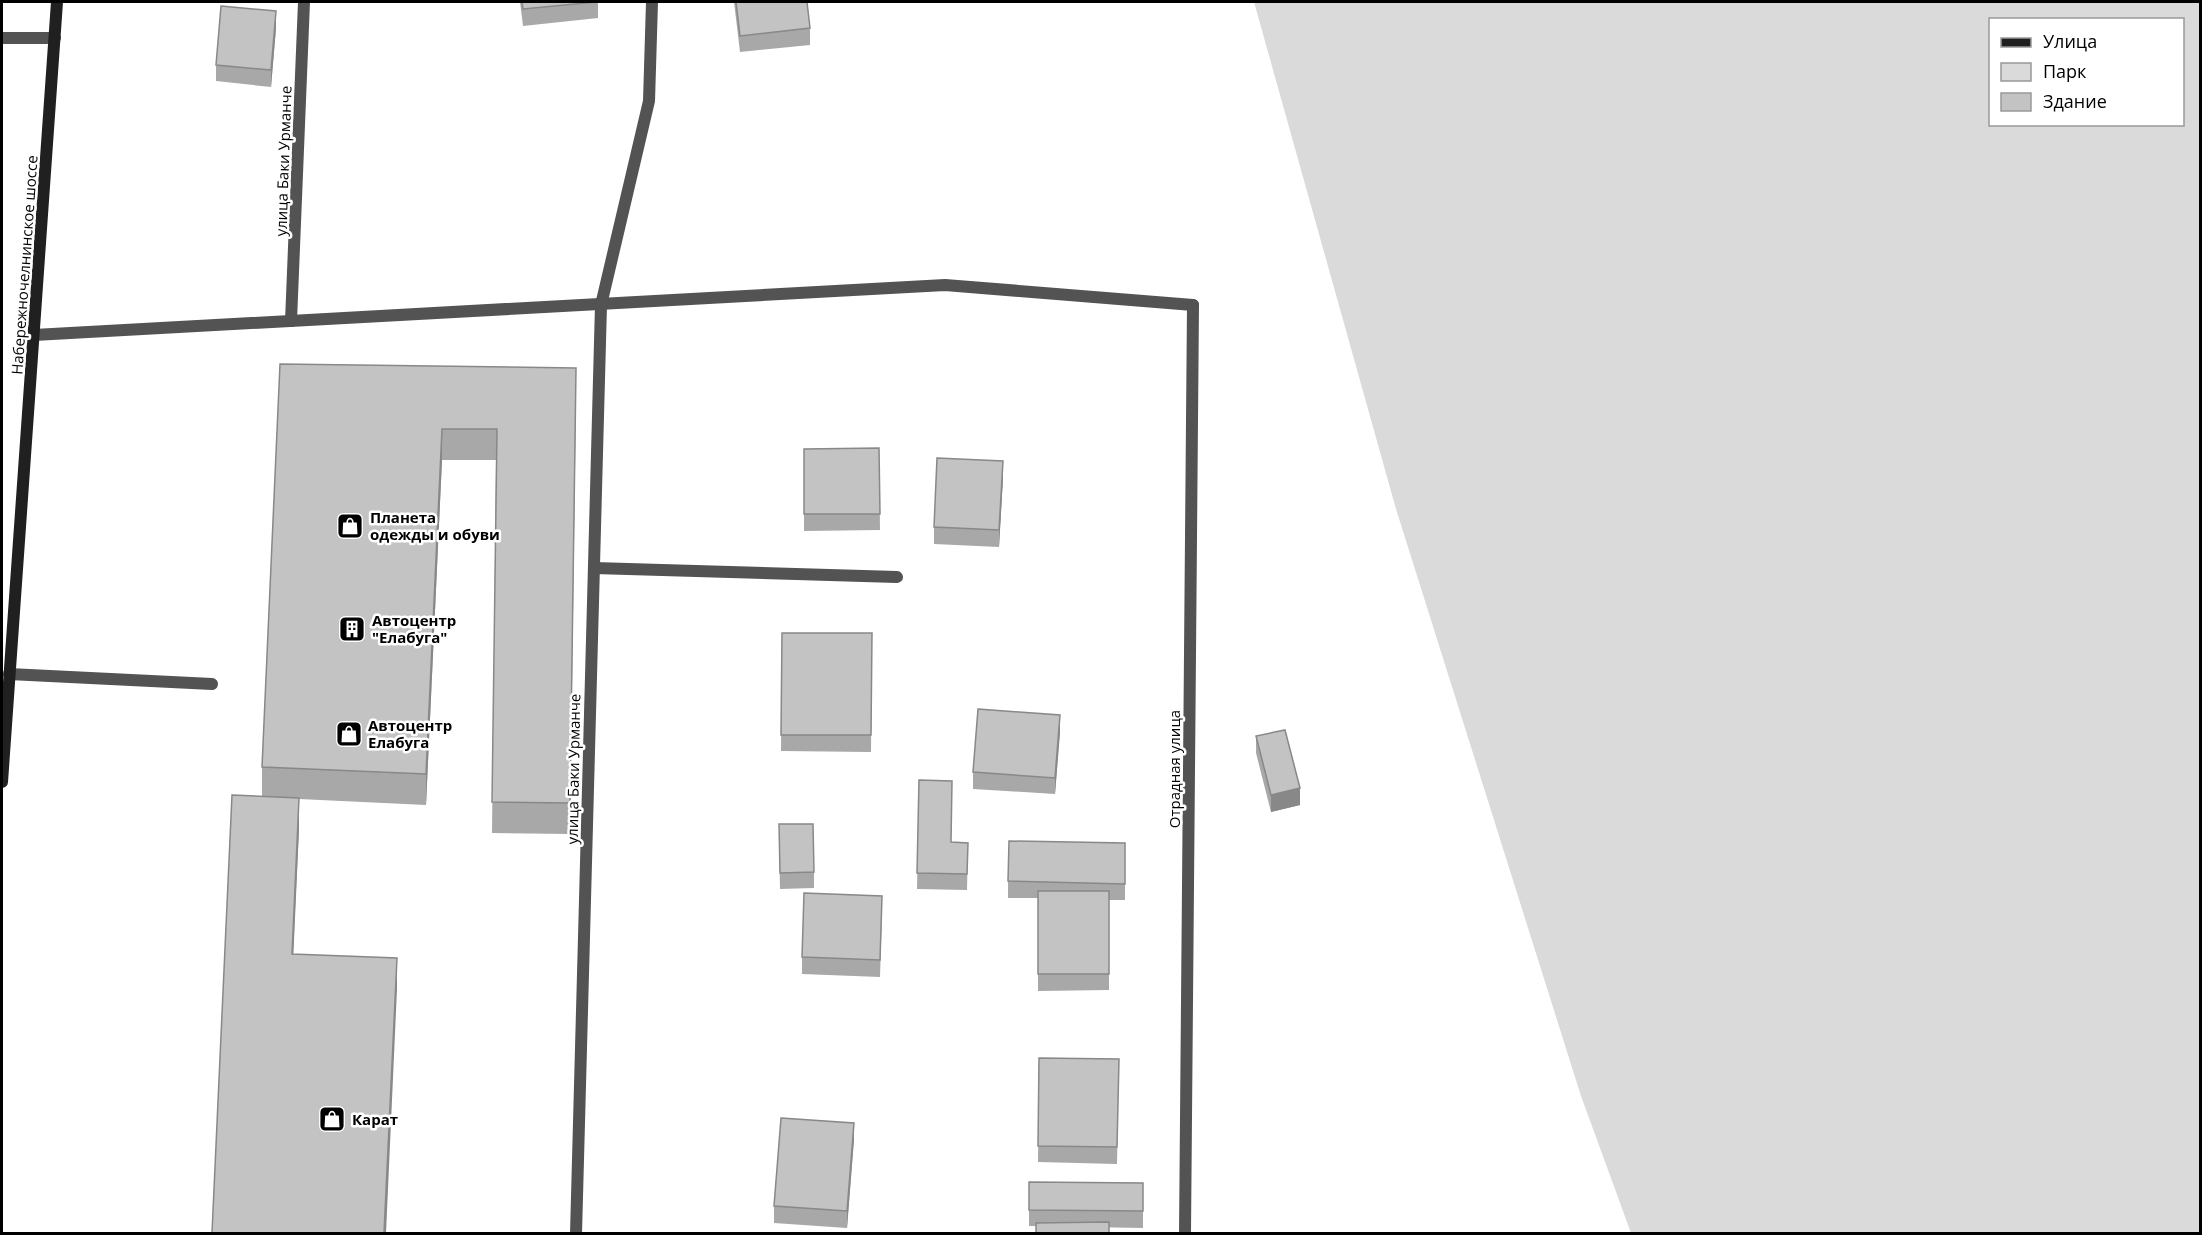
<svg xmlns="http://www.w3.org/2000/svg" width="2202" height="1235" viewBox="0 0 2202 1235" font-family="'Open Sans',sans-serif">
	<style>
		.green { fill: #dadada; fill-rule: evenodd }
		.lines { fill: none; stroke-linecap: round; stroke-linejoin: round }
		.lane { stroke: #535353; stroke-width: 12 }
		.street { stroke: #535353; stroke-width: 12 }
		.secondary { stroke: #202020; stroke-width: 12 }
		.wall { fill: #a8a8a8 }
		.shaded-wall { fill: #888 }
		.building { fill: #c3c3c3; stroke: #888; stroke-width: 1.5 }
		.labels { text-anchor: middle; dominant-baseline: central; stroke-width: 5; stroke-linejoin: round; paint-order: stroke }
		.street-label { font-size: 15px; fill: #000; stroke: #fff }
		.poi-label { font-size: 15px; font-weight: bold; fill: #000; stroke: #fff; text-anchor: start }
	</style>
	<rect width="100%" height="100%" fill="#fff"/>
	<path class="green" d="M 1254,2 L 2200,2 L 2200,1233 L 1631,1233 L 1581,1096 L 1396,509 ZM 1990,20 L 2182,20 L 2182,124 L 1990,124 Z"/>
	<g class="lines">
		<path class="lane" d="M 2,38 L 55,38
			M 34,335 L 945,285 L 1193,305
			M 594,568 L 897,577
			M 9,674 L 212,684"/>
		<path class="street" d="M 291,321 L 304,2
			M 576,1234 L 601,305 L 649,101 L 652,2
			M 1185,1234 L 1193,305"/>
		<path class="secondary" d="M 2,782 L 57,2"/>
	</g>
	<path class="wall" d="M 520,2 L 598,2 L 598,18 L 523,26 Z
		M 734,2 L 807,2 L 810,28 L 810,45 L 740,52 Z
		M 276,28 L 271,87 L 216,81 L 216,65 Z
		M 280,364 L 576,399 L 570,834 L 492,833 L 496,460 L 442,460 L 426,805 L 299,799 L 299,829 L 293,954 L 397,989 L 212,1233 L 262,796 L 262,767 Z
		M 879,448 L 880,530 L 804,531 L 804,449 Z
		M 1003,478 L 999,547 L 934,544 L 934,527 Z
		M 782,633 L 872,633 L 871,752 L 781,751 Z
		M 1060,732 L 1055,794 L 973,789 L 973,772 Z
		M 1256,736 L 1300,805 L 1271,812 L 1256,753 Z
		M 919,780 L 951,842 L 968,843 L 967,890 L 917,889 Z
		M 779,841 L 814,872 L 814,888 L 780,889 Z
		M 1125,843 L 1125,900 L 1109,900 L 1109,990 L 1038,991 L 1038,898 L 1008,898 L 1008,881 Z
		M 882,912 L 880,977 L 802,974 L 802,957 Z
		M 1039,1058 L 1119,1059 L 1117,1164 L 1038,1162 Z
		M 854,1139 L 847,1228 L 774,1223 L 774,1206 Z
		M 1029,1182 L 1143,1183 L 1143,1228 L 1029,1226 Z"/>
	<path class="shaded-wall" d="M 276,11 L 276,28 L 271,87 L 271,70 Z
		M 442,429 L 442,460 L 426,805 L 426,774 Z
		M 1003,461 L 1003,478 L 999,547 L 999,530 Z
		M 1060,715 L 1060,732 L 1055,794 L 1055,778 Z
		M 1300,788 L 1300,805 L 1271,812 L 1271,795 Z
		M 299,798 L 299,829 L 292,985 L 292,954 Z
		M 397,958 L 397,989 L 386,1233 L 384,1233 Z
		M 854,1123 L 854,1139 L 847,1228 L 847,1211 Z"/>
	<path class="building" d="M 522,2 L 596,2 L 523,9 Z
		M 736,2 L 807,2 L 810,28 L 740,36 Z
		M 221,6 L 276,11 L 271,70 L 216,65 Z
		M 280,364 L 576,368 L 570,803 L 492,802 L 497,429 L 442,429 L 426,774 L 262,767 Z
		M 879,448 L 880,514 L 804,514 L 804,449 Z
		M 937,458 L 1003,461 L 999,530 L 934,527 Z
		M 782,633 L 872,633 L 871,735 L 781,735 Z
		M 978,709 L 1060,715 L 1055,778 L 973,772 Z
		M 1285,730 L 1300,788 L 1271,795 L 1256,736 Z
		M 919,780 L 952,781 L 951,842 L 968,843 L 967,874 L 917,873 Z
		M 232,795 L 299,798 L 292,954 L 397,958 L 384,1233 L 212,1233 Z
		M 779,824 L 813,824 L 814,872 L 780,873 Z
		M 1009,841 L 1125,843 L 1125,884 L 1008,881 Z
		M 1038,891 L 1109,891 L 1109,974 L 1038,974 Z
		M 804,893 L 882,896 L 880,960 L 802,957 Z
		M 1039,1058 L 1119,1059 L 1117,1147 L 1038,1146 Z
		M 781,1118 L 854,1123 L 847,1211 L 774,1206 Z
		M 1029,1182 L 1143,1183 L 1143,1211 L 1029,1210 Z
		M 1109,1222 L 1109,1233 L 1036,1233 L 1036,1223 Z"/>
	<defs>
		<symbol id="shop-square" viewBox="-11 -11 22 22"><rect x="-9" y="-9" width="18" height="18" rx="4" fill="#000" stroke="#fff"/><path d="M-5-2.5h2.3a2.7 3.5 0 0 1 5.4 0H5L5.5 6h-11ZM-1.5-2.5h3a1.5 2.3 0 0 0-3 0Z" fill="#fff"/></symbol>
		<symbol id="building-square" viewBox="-11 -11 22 22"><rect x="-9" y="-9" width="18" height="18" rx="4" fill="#000" stroke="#fff"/><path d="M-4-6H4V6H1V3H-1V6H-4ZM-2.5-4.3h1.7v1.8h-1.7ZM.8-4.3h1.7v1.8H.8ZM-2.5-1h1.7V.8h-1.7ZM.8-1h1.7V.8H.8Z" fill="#fff"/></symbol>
	</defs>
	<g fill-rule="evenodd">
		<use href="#shop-square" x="335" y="511" width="30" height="30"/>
		<use href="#building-square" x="337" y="614" width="30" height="30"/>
		<use href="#shop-square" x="334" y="719" width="30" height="30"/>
		<use href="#shop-square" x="317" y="1104" width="30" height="30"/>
	</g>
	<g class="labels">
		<g class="street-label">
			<text transform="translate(283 161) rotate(-88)">улица Баки Урманче</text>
			<text transform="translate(24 265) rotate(-86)">Набережночелнинское шоссе</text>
			<text transform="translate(573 769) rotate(-89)">улица Баки Урманче</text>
			<text transform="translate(1174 769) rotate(-90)">Отрадная улица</text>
		</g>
		<g class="poi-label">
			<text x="370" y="517">Планета<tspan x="370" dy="17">одежды и обуви</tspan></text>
			<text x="372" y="620">Автоцентр<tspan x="372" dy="17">"Елабуга"</tspan></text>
			<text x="368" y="725">Автоцентр<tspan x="368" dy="17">Елабуга</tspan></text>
			<text x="352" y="1119">Карат</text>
		</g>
	</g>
	<rect width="2202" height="1235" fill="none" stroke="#000000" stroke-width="6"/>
	<rect x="1989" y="18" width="195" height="108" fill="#ffffff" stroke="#999999" stroke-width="1.5"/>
	<rect x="2001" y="38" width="30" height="9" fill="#202020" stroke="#999999" stroke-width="1.5"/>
	<text x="2043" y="48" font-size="18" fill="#000000">Улица</text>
	<rect x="2001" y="63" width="30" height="18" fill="#dadada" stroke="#999999" stroke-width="1.5"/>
	<text x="2043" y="78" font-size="18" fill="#000000">Парк</text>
	<rect x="2001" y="93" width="30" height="18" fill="#c3c3c3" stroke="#999999" stroke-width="1.5"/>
	<text x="2043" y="108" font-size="18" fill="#000000">Здание</text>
</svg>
